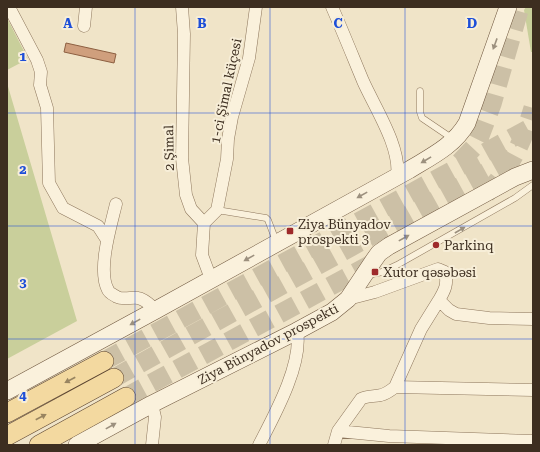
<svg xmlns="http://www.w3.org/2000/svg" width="540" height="452" viewBox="0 0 540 452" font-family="'Roboto Serif',serif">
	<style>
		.green { fill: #c9cf9b }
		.building { fill: #cf9f7d; stroke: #8d5f41 }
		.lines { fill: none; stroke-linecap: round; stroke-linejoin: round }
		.primary-tunnel { stroke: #ccc0a6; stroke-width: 19; stroke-dasharray: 19 10; stroke-linecap: butt }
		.lane-casing { stroke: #8d765c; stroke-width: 7 }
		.street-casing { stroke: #8d765c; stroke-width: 13 }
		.secondary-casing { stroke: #6f573f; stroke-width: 18 }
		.primary-casing { stroke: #5b4430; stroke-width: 20 }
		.lane { stroke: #faf1dc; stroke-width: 6 }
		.street { stroke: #faf1dc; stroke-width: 12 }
		.secondary { stroke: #faf1dc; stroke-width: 17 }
		.primary { stroke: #f3d9a0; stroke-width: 19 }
		.oneway { fill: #9c907e }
		.oneway2 { fill: #988460 }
		.grid { fill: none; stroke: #1d4ed8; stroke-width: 1; stroke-opacity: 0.55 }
		.poi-dot { fill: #9e2a2b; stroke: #f7eed8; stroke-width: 1.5 }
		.labels { text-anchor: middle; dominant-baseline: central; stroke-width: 4; stroke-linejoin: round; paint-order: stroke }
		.street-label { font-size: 13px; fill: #3d2e20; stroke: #f7eed8 }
		.poi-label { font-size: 13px; fill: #3d2e20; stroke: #f7eed8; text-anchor: start }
		.grid-label { font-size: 13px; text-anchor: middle; font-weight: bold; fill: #1d4ed8; stroke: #f7eed8; stroke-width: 4; stroke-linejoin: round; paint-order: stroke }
	</style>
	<rect width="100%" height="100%" fill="#f0e4c8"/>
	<path class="green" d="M 526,7 L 533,7 L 533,52 L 531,52 L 524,10 Z
		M 7,18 L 28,59 L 7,70 Z
		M 7,83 L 77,321 L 7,359 Z"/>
	<path class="building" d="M 66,43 L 116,54 L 114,63 L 64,52 Z"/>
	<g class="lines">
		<path class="primary-tunnel" d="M 460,162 L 475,146 L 480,136 L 492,104 L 520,7
			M 486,194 C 511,168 523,141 533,108
			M 104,361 L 530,128
			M 114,378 L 512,158
			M 126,397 L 377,261"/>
		<defs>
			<path id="lane" d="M 420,91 L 420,112 L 422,118 L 453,139
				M 217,210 L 266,218 L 268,220 L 276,241
				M 368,275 L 382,272 L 397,265 L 515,198 L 533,185"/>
			<path id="street" d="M 9,7 L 37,60 L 41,72 L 40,85 L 47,108 L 49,183 L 63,208 L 98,226 L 107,240
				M 182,7 L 184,34 L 182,158 L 186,195 L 191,209 L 204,223 L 202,255 L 211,279
				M 332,7 C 343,32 353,57 363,81 C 375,108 401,147 397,176
				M 84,26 L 86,7
				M 116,204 C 111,225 97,270 108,290 C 109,293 114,295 117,297 C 123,300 132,297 138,298 C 145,299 151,306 156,310
				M 204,223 L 217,210 L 227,159 L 228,139 L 232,117 L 249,58 L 256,7
				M 348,299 L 375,292 L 438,269 L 445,272 C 448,284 445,290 439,300 L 449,310 L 456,314 L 489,318 L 533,319
				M 395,387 L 421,329 L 439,300
				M 338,431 L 389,436 L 533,441
				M 152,445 L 155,417 L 152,404
				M 259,445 C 274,416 303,364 297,331
				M 334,445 L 338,431 L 361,399 C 368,395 374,397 381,395 C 386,394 390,391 395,387 L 533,390"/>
			<path id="secondary" d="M 7,391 L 156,310 L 409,170 C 430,157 454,146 467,123 L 508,7
				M 77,445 L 152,404 L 297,331 L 332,312 L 348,299 L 374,260 L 379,253 L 389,246 L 515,177 L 533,170"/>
			<path id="primary" d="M 7,413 L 104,361
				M 7,436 L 114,378
				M 39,445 L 126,397"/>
		</defs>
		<use href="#lane" class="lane-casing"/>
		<use href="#street" class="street-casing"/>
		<use href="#secondary" class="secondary-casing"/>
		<use href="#primary" class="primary-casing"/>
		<use href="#lane" class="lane"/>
		<use href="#street" class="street"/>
		<use href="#secondary" class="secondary"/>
		<use href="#primary" class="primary"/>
	</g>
	<defs><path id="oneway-solid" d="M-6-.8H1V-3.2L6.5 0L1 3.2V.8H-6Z"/></defs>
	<g class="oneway">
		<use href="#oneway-solid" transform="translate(495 44) rotate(110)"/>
		<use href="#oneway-solid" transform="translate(426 160) rotate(149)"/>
		<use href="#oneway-solid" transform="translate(362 195) rotate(151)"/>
		<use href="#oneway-solid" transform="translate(460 230) rotate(-30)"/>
		<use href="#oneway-solid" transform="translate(404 238) rotate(-29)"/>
		<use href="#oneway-solid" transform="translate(249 258) rotate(151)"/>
		<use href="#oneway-solid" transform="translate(135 322) rotate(151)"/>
		<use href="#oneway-solid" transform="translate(111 426) rotate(-29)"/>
	</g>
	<g class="oneway2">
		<use href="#oneway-solid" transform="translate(70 380) rotate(152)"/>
		<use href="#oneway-solid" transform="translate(41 417) rotate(-28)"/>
	</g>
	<path class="grid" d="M 135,7 L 135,445M 270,7 L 270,445M 405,7 L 405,445M 7,113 L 533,113M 7,226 L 533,226M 7,339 L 533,339"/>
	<g class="poi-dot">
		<rect x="286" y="227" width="8" height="8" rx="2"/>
		<circle cx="436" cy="245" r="4"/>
		<rect x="371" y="268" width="8" height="8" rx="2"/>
	</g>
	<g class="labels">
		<g class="street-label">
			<text transform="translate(226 91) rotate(-78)">1-ci Şimal küçesi</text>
			<text transform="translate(169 148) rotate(-91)">2 Şimal</text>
			<text transform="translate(268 344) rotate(-28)">Ziya Bünyadov prospekti</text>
		</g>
		<g class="poi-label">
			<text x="298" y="224">Ziya Bünyadov<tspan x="298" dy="15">prospekti 3</tspan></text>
			<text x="444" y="245">Parkinq</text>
			<text x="383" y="272">Xutor qəsəbəsi</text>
		</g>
	</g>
	<g class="grid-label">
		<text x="68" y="28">A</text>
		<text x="202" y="28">B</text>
		<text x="338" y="28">C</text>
		<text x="472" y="28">D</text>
		<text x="23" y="61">1</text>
		<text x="23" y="174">2</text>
		<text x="23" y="287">3</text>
		<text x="23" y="400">4</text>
	</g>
	<rect width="540" height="452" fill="none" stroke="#3d2e20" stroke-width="16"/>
</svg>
